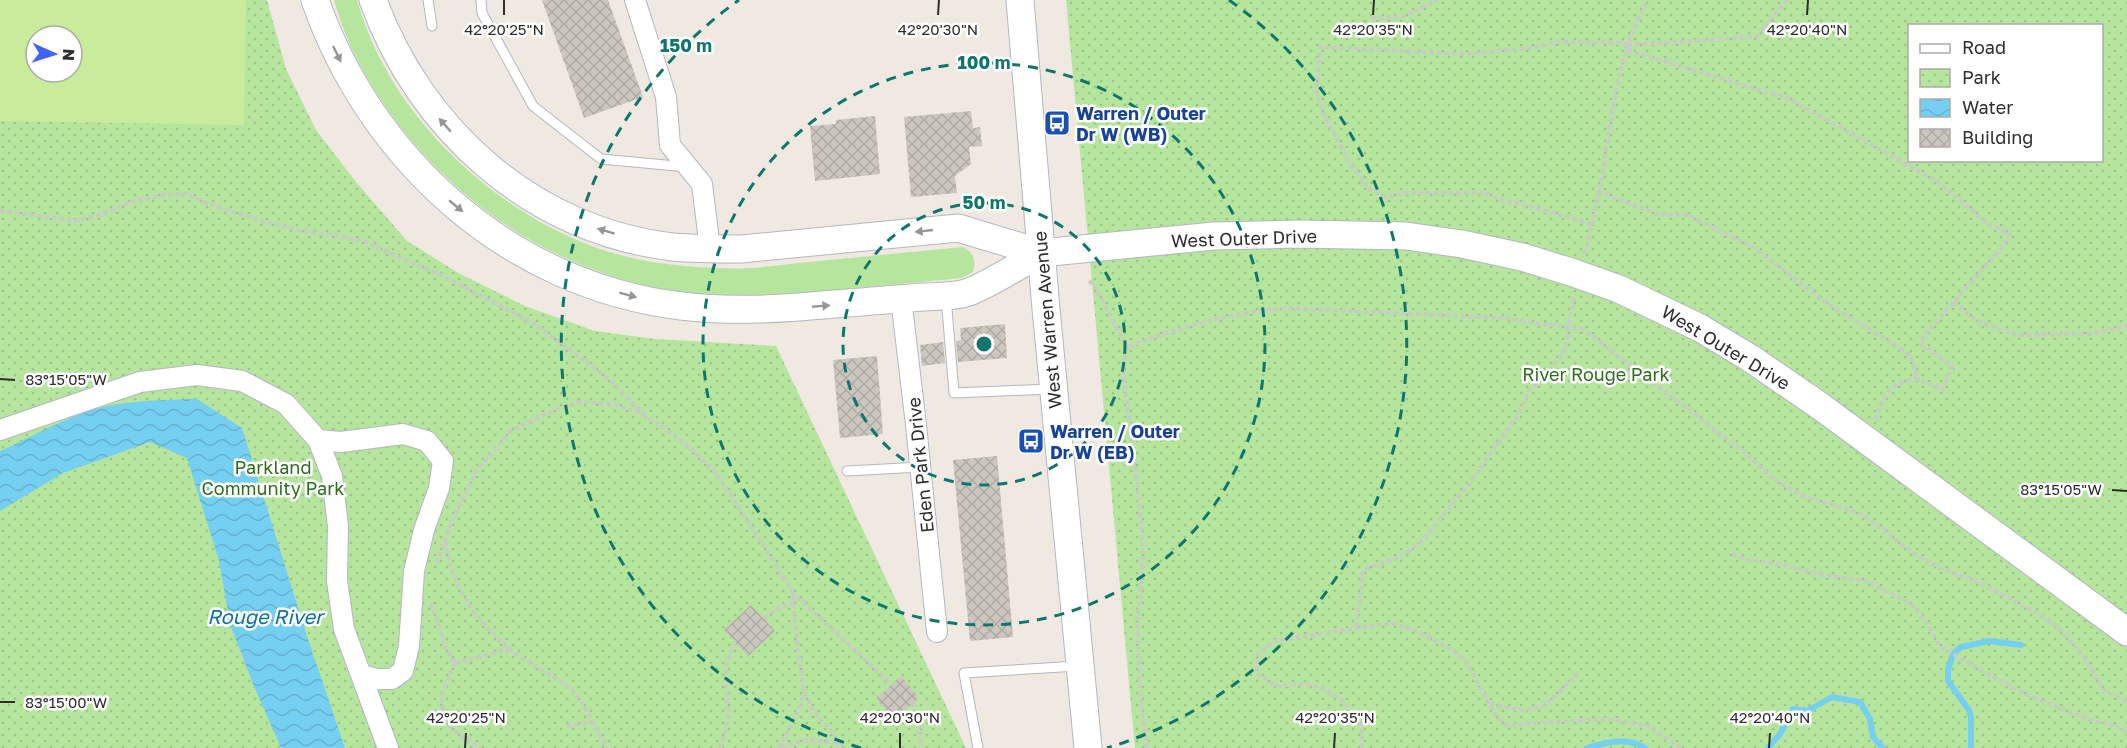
<svg xmlns="http://www.w3.org/2000/svg" width="2127" height="748" viewBox="0 0 2127 748" font-family="'Golos Text',sans-serif">
	<style>
		.grass { fill: #b6e59e }
		.park { fill: url(#park-dots); fill-rule: evenodd }
		.pitch { fill: #c9ec9a; fill-rule: evenodd }
		.water { fill: url(#water-waves) }
		.lines { fill: none; stroke-linecap: round; stroke-linejoin: round }
		.stream { stroke: #75cff0; stroke-width: 6 }
		.building { fill: url(#building-cross-hatch) }
		.service-casing { stroke: #b4b7c1; stroke-width: 11 }
		.minor-casing { stroke: #b4b7c1; stroke-width: 22 }
		.secondary-casing { stroke: #b4b7c1; stroke-width: 29 }
		.path { stroke: #c9c9c9; stroke-width: 4; stroke-dasharray: 4.5 3; stroke-linecap: butt }
		.service { stroke: #fff; stroke-width: 9 }
		.minor { stroke: #fff; stroke-width: 20 }
		.secondary { stroke: #fff; stroke-width: 27 }
		.oneway { fill: #969696 }
		.ticks { fill: none; stroke: #2e2e2e; stroke-width: 2 }
		.ring { fill: none; stroke: #0f766e; stroke-width: 3; stroke-dasharray: 10 8 }
		.labels { text-anchor: middle; dominant-baseline: central; stroke-width: 5; stroke-linejoin: round; paint-order: stroke }
		.transit-label { font-size: 18px; font-weight: bold; fill: #164399; stroke: #fff; text-anchor: start }
		.street-label { font-size: 18px; fill: #2e2e2e; stroke: #fff }
		.park-label { font-size: 18px; fill: #2c6e1b; stroke: #fff }
		.water-label { font-size: 20px; font-style: italic; fill: #0d6fa3; stroke: #fff }
		.ticks-label { font-size: 15px; text-anchor: middle; fill: #2e2e2e; stroke: #fff; stroke-width: 5; stroke-linejoin: round; paint-order: stroke }
		.centre { fill: #0f766e; stroke: #fff; stroke-width: 3 }
		.ring-label { font-size: 18px; text-anchor: middle; font-weight: bold; fill: #0f766e; stroke: #fff; stroke-width: 5; stroke-linejoin: round; paint-order: stroke }
	</style>
	<defs>
		<pattern id="park-dots" width="8" height="8" patternUnits="userSpaceOnUse" patternTransform="scale(1.5)"><rect width="8" height="8" fill="#b6e59e"/><path d="M2 2h.1M6 6h.1" fill="none" stroke="#9dc588" stroke-width="1.8" stroke-linecap="round"/></pattern>
		<pattern id="water-waves" width="16" height="10" patternUnits="userSpaceOnUse" patternTransform="scale(1.5)"><rect width="16" height="10" fill="#75cff0"/><path d="M0 5q4-4 8 0t8 0" fill="none" stroke="#66b2ce"/></pattern>
		<pattern id="building-cross-hatch" width="8" height="8" patternUnits="userSpaceOnUse" patternTransform="scale(1.5)"><rect width="8" height="8" fill="#cbc7bf"/><path d="M0 0l8 8M0 8l8-8" fill="none" stroke="#afaba4"/></pattern>
	</defs>
	<rect width="100%" height="100%" fill="#efe9e1"/>
	<path class="grass" d="M 334,0 L 357,0 C 388,112 487,207 594,247 C 633,261 677,267 719,268 C 749,270 780,265 809,262 C 861,257 912,252 963,247 C 974,253 976,260 973,272 L 962,278 L 761,297 C 707,297 652,291 601,272 C 493,235 400,150 351,47 C 344,32 339,16 334,0 Z"/>
	<path class="park" d="M 0,0 L 267,0 L 286,69 L 316,130 L 356,182 L 407,241 L 460,274 L 525,306 L 595,331 L 655,339 L 776,346 L 966,748 L 0,748 ZM 36,36 L 72,36 L 72,72 L 36,72 Z
		M 1066,0 L 2127,0 L 2127,748 L 1135,748 ZM 1910,26 L 2102,26 L 2102,160 L 1910,160 Z"/>
	<path class="pitch" d="M 0,0 L 246,0 L 244,125 L 0,121 ZM 36,36 L 72,36 L 72,72 L 36,72 Z"/>
	<path class="water" d="M 197,399 L 242,428 L 307,636 L 345,748 L 281,748 L 253,684 L 230,624 L 219,561 L 187,458 L 150,442 L 63,473 L 0,511 L 0,451 C 34,436 67,416 103,407 C 133,400 166,400 197,399 Z"/>
	<g class="lines">
		<path class="stream" d="M 1587,748 C 1605,742 1629,737 1645,748
			M 1768,748 L 1780,734 L 1793,709 L 1807,711 L 1832,697 L 1860,702 L 1870,719 L 1873,737 L 1883,748
			M 1971,748 L 1971,717 L 1969,710 L 1948,681 L 1948,670 L 1952,657 L 1956,651 L 1961,647 L 1989,641 L 2021,645"/>
	</g>
	<path class="building" d="M 542,0 L 608,0 L 643,97 L 584,118 Z
		M 971,111 L 973,128 L 980,127 L 982,146 L 969,147 L 971,164 L 955,176 L 957,193 L 911,197 L 904,117 Z
		M 875,116 L 880,174 L 815,181 L 810,126 L 836,124 L 836,120 Z
		M 1005,324 L 1007,358 L 958,362 L 956,341 L 961,340 L 960,328 Z
		M 943,342 L 945,363 L 922,366 L 920,345 Z
		M 877,356 L 883,434 L 840,438 L 833,360 Z
		M 997,456 L 1013,637 L 970,641 L 953,460 Z
		M 751,605 L 775,631 L 748,656 L 724,630 Z
		M 901,676 L 919,698 L 894,720 L 876,698 Z"/>
	<g class="lines">
		<defs>
			<path id="service" d="M 428,0 L 432,26
				M 481,0 L 482,13 L 533,106 L 601,159 L 687,167
				M 946,297 L 954,393 L 1051,389
				M 847,471 L 921,467
				M 978,748 L 964,673 L 1078,666"/>
			<path id="minor" d="M 635,0 L 666,97 L 670,145 L 702,184 L 710,249
				M 901,298 L 916,425 L 937,632
				M 0,430 L 140,382 L 197,375 L 242,381 L 286,404 L 318,440 L 332,476 L 338,526 L 337,581 L 344,629 L 388,748
				M 318,440 L 341,442 L 403,434 L 427,441 L 443,461 L 439,488 L 424,530 L 414,571 L 409,646 L 403,671 L 392,679 L 377,679 L 361,675"/>
			<path id="secondary" d="M 315,0 C 371,160 509,285 681,306 C 732,312 782,309 834,304 C 864,302 894,299 924,297 C 938,296 956,297 969,292 C 992,283 1019,265 1041,253
				M 373,0 C 420,130 533,231 673,247 C 696,249 719,249 741,249 L 958,228 L 1041,253 L 1214,236 L 1300,234 L 1406,236 L 1462,244 L 1522,257 L 1571,272 L 1619,289 L 1700,328 L 1750,358 L 1820,406 L 2127,632
				M 1020,0 L 1046,309 L 1088,748"/>
		</defs>
		<use href="#service" class="service-casing"/>
		<use href="#minor" class="minor-casing"/>
		<use href="#secondary" class="secondary-casing"/>
		<path class="path" d="M 1787,0 L 1756,37 L 1628,45 L 1630,51 L 1789,99 L 1938,182 L 1987,223 L 2009,233 L 2004,245 L 1923,337 L 1921,344 L 1952,366 L 1942,390 L 1918,379
			M 1371,18 L 1403,17 L 1437,0
			M 1598,191 L 1657,214 L 1687,215 L 1753,247 L 1825,302 L 1910,355 L 1918,379 C 1887,383 1885,394 1874,421
			M 0,211 L 74,221 L 100,215 L 137,200 L 163,195 L 187,194 L 206,203 L 262,221 L 294,229 L 364,241 L 416,265 L 441,275 L 538,326 L 610,380 L 644,414
			M 1591,224 L 1517,203 L 1506,202 L 1485,193 L 1405,193 L 1386,197 L 1370,190 L 1351,165 L 1325,117 L 1316,92 L 1320,47 L 1463,54 L 1532,48 L 1557,42 L 1622,43 L 1628,45
			M 1584,254 C 1605,187 1607,114 1627,47 C 1632,31 1641,15 1648,0
			M 1089,281 L 1093,284 L 1127,347
			M 1953,303 L 1979,322 L 2016,335 L 2089,334 L 2127,326
			M 446,541 C 449,584 477,622 510,649 C 527,664 550,672 568,687 C 587,702 593,729 608,748
			M 1732,554 L 1747,560 L 1776,563 L 1823,575 L 1866,581 L 1911,604 L 1925,621 L 1940,646 L 1974,666 L 2019,691 L 2046,703 L 2096,722 L 2109,723 L 2127,732
			M 437,563 L 450,526 L 477,469 L 511,431 L 543,415 L 577,402 L 615,404 L 644,415 L 686,444 L 714,471 L 740,509 L 792,591 L 798,650 L 804,692 L 814,712 L 845,748
			M 792,592 L 891,684
			M 431,603 L 445,646 L 455,663
			M 764,618 L 782,606 L 793,603
			M 1356,627 L 1363,570 L 1402,556 L 1422,541 L 1469,484 L 1519,413 L 1529,391 L 1547,374 L 1566,349 L 1568,328 L 1574,297
			M 455,663 L 441,697 L 445,723 L 463,737 L 481,748
			M 455,663 L 510,649
			M 913,703 L 920,723 L 921,748
			M 1490,703 C 1539,719 1547,705 1580,672
			M 567,726 L 592,722
			M 720,748 C 724,738 727,725 728,715 C 729,686 718,672 736,644
			M 778,748 L 793,723 L 804,693
			M 782,748 C 802,737 819,740 840,744
			M 1147,748 L 1140,691 L 1137,620 L 1142,579 L 1143,541 L 1134,458 L 1123,372 L 1127,347 C 1179,328 1232,312 1286,308 L 1503,318 L 1584,330 L 1745,453 L 1773,479 L 1804,497 L 1860,513 L 1918,556 L 1944,570 L 1973,579 L 2044,617 L 2064,633 L 2085,659 L 2104,690 L 2127,702
			M 1362,748 L 1361,723 L 1343,701 L 1320,687 L 1304,684 L 1276,686 L 1256,673 L 1258,654 L 1275,641 L 1391,623 L 1416,631 L 1447,647 L 1465,660 L 1496,716 L 1506,725 L 1607,719 L 1649,726 L 1680,748"/>
		<use href="#service" class="service"/>
		<use href="#minor" class="minor"/>
		<use href="#secondary" class="secondary"/>
	</g>
	<defs><path id="oneway-solid" d="M-6-.8H1V-3.2L6.5 0L1 3.2V.8H-6Z" transform="scale(1.5)"/></defs>
	<g class="oneway">
		<use href="#oneway-solid" transform="translate(337 54) rotate(64)"/>
		<use href="#oneway-solid" transform="translate(445 125) rotate(-131)"/>
		<use href="#oneway-solid" transform="translate(456 206) rotate(39)"/>
		<use href="#oneway-solid" transform="translate(606 231) rotate(-163)"/>
		<use href="#oneway-solid" transform="translate(924 231) rotate(174)"/>
		<use href="#oneway-solid" transform="translate(628 295) rotate(15)"/>
		<use href="#oneway-solid" transform="translate(821 306) rotate(-5)"/>
	</g>
	<path class="ticks" d="M 504,15 L 504,0M 938,15 L 939,0M 1373,15 L 1374,0M 1807,15 L 1808,0M 0,379 L 15,380M 2112,490 L 2127,491M 0,702 L 15,702M 465,748 L 466,733M 900,748 L 900,733M 1334,748 L 1335,733M 1769,748 L 1770,733"/>
	<g class="ring">
		<circle cx="984" cy="344" r="141"/>
		<circle cx="984" cy="344" r="281"/>
		<path d="M861 748A422 422 0 0 1 739 0M1229 0A422 422 0 0 1 1107 748"/>
	</g>
	<defs>
		<symbol id="bus-square" viewBox="-11 -11 22 22"><rect x="-9" y="-9" width="18" height="18" rx="4" fill="#1a4fb4" stroke="#fff"/><path d="M-5-6H5V4H4V6H2V4H-2V6H-4V4H-5ZM-3.5-4V0h7V-4ZM-3.5 1.2v1.5H-2V1.2ZM2 1.2v1.5H3.5V1.2Z" fill="#fff"/></symbol>
	</defs>
	<g fill-rule="evenodd">
		<use href="#bus-square" x="1042" y="108" width="30" height="30"/>
		<use href="#bus-square" x="1016" y="426" width="30" height="30"/>
	</g>
	<g class="labels">
		<g class="transit-label">
			<text x="1076" y="113">Warren / Outer<tspan x="1076" dy="21">Dr W (WB)</tspan></text>
			<text x="1050" y="431">Warren / Outer<tspan x="1050" dy="21">Dr W (EB)</tspan></text>
		</g>
		<g class="street-label">
			<text transform="translate(1244 238) rotate(-2)">West Outer Drive</text>
			<text transform="translate(1047 320) rotate(-95)">West Warren Avenue</text>
			<text transform="translate(1726 347) rotate(31)">West Outer Drive</text>
			<text transform="translate(920 465) rotate(-96)">Eden Park Drive</text>
		</g>
		<g class="park-label">
			<text x="1596" y="374">River Rouge Park</text>
			<text x="273" y="467">Parkland<tspan x="273" dy="21">Community Park</tspan></text>
		</g>
		<g class="water-label">
			<text x="265" y="616">Rouge River</text>
		</g>
	</g>
	<g class="ticks-label">
		<text x="504" y="35">42°20'25"N</text>
		<text x="938" y="35">42°20'30"N</text>
		<text x="1373" y="35">42°20'35"N</text>
		<text x="1807" y="35">42°20'40"N</text>
		<text x="66" y="385">83°15'05"W</text>
		<text x="2061" y="495">83°15'05"W</text>
		<text x="66" y="708">83°15'00"W</text>
		<text x="466" y="723">42°20'25"N</text>
		<text x="900" y="723">42°20'30"N</text>
		<text x="1335" y="723">42°20'35"N</text>
		<text x="1770" y="723">42°20'40"N</text>
	</g>
	<circle cx="984" cy="344" r="9" class="centre"/>
	<g class="ring-label">
		<text x="686" y="52">150 m</text>
		<text x="984" y="69">100 m</text>
		<text x="984" y="209">50 m</text>
	</g>
	<rect x="1908" y="24" width="195" height="138" fill="#ffffff" stroke="#ababab" stroke-width="1.5"/>
	<rect x="1920" y="44" width="30" height="9" fill="#ffffff" stroke="#ababab" stroke-width="1.5"/>
	<text x="1962" y="54" font-size="18" fill="#2e2e2e">Road</text>
	<rect x="1920" y="69" width="30" height="18" fill="url(#park-dots)" stroke="#ababab" stroke-width="1.5"/>
	<text x="1962" y="84" font-size="18" fill="#2e2e2e">Park</text>
	<rect x="1920" y="99" width="30" height="18" fill="url(#water-waves)" stroke="#ababab" stroke-width="1.5"/>
	<text x="1962" y="114" font-size="18" fill="#2e2e2e">Water</text>
	<rect x="1920" y="129" width="30" height="18" fill="url(#building-cross-hatch)" stroke="#ababab" stroke-width="1.5"/>
	<text x="1962" y="144" font-size="18" fill="#2e2e2e">Building</text>
	<g transform="translate(54 54) rotate(93)"><circle r="28" fill="#ffffff" stroke="#ababab" stroke-width="1.5"/>
	<path d="M0-4.5L10 22L0 15L-10 22Z" fill="#4264fb"/>
	<text y="-9" font-size="16" font-weight="bold" text-anchor="middle" fill="#2e2e2e">N</text>
	</g>
</svg>
